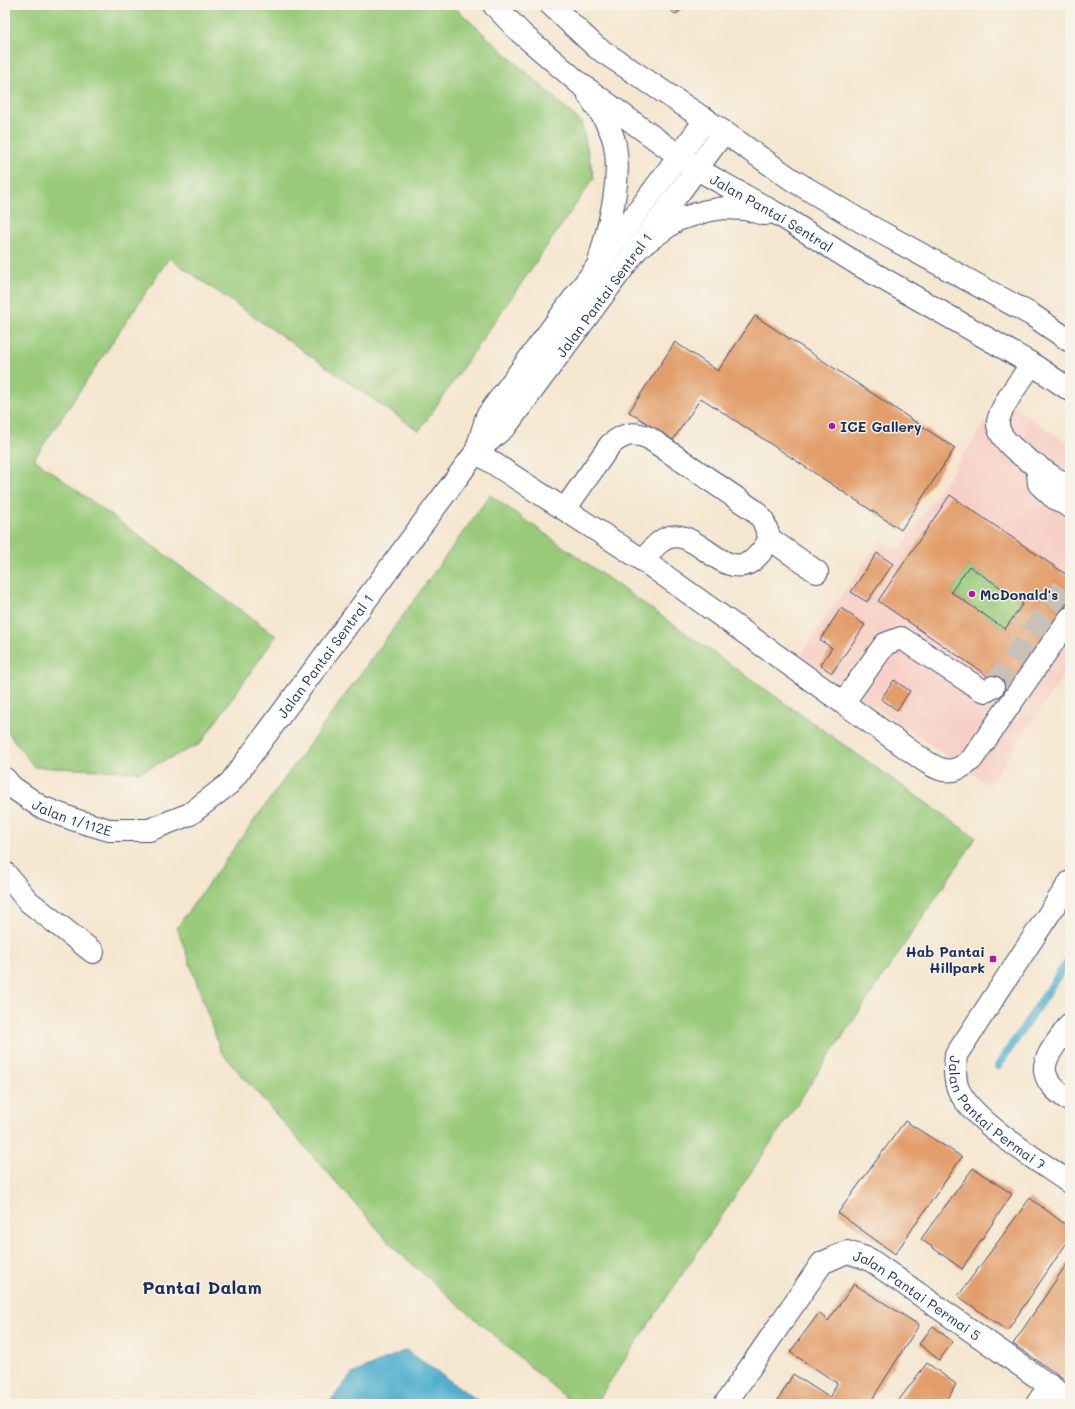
<svg xmlns="http://www.w3.org/2000/svg" width="1075" height="1409" viewBox="0 0 1075 1409" font-family="Mali,sans-serif">
	<style>
		.built { fill: #f7d1c7 }
		.green { fill: #99ca7a; stroke: #5a7c6c }
		.water { fill: #4fafce; stroke: #356f96 }
		.lines { fill: none; stroke-linecap: round; stroke-linejoin: round }
		.stream { stroke: #4fafce; stroke-width: 8 }
		.building { fill: #e29d6a; fill-rule: evenodd }
		.minor-tunnel { stroke: #c9c1b8; stroke-width: 22; stroke-dasharray: 22 11; stroke-linecap: butt }
		.minor-casing { stroke: #3c4a6f; stroke-width: 24 }
		.major-casing { stroke: #3c4a6f; stroke-width: 24 }
		.minor { stroke: #fff; stroke-width: 22 }
		.major { stroke: #fff; stroke-width: 22 }
		.poi-dot { fill: #b5179e; stroke: #f7f3e8; stroke-width: 1.5 }
		.labels { text-anchor: middle; dominant-baseline: central; stroke-width: 3; stroke-linejoin: round; paint-order: stroke }
		.street-label { font-size: 14px; fill: #1b2f5e; stroke: #f7f3e8 }
		.poi-label { font-size: 14px; font-weight: bold; fill: #1b2f5e; stroke: #f7f3e8; text-anchor: start }
		.district-label { font-size: 18px; font-weight: bold; fill: #1b2f5e; stroke: #f7f3e8 }
	</style>
	<rect width="100%" height="100%" fill="#f7f3e8"/>
	<filter id="ink" filterUnits="userSpaceOnUse"><feTurbulence type="fractalNoise" baseFrequency=".025" numOctaves="2"/><feDisplacementMap in="SourceGraphic" scale="8" xChannelSelector="R" yChannelSelector="G"/><feConvolveMatrix kernelMatrix="1 2 1 2 8 2 1 2 1" color-interpolation-filters="sRGB"/></filter>
	<filter id="wash" filterUnits="userSpaceOnUse"><feTurbulence type="fractalNoise" baseFrequency=".012" numOctaves="4" result="noise"/><feDisplacementMap in="SourceGraphic" scale="16" xChannelSelector="R" yChannelSelector="G"/><feGaussianBlur stdDeviation="0.9" result="paint"/><feColorMatrix in="noise" values="0 0 0 0 0 0 0 0 0 0 0 0 0 0 0 0 0 1.4 0 .05"/><feComposite in="paint" operator="in"/></filter>
	<g filter="url(#wash)">
		<rect width="100%" height="100%" fill="#f5e6cf"/>
		<path class="built" d="M 1002,398 L 1070,445 L 1070,666 L 989,785 L 800,656 L 880,539 L 899,551 Z"/>
		<path class="green" d="M 5,5 L 452,5 L 581,122 L 594,178 L 419,431 L 169,258 L 34,459 L 276,636 L 200,744 L 140,772 L 34,767 L 5,728 Z
			M 490,495 L 976,838 L 595,1404 L 573,1404 L 397,1251 L 221,1052 L 177,927 Z
			M 969,566 L 1023,603 L 1005,629 L 951,592 Z"/>
		<path class="water" d="M 406,1350 L 483,1404 L 328,1404 L 352,1374 Z"/>
		<g class="lines">
			<path class="stream" d="M 998,1066 L 1070,958"/>
		</g>
		<g id="blocks">
			<path class="building" d="M 665,5 L 688,5 L 675,14 Z
				M 755,316 L 955,448 L 901,530 L 701,398 L 673,440 L 629,412 L 675,342 L 718,371 Z
				M 950,495 L 1070,577 L 1070,599 L 1008,690 L 878,601 ZM 969,566 L 1023,603 L 1005,629 L 951,592 Z
				M 877,553 L 893,564 L 867,602 L 851,592 Z
				M 841,608 L 865,625 L 832,673 L 820,665 L 832,648 L 820,640 Z
				M 894,680 L 910,691 L 897,710 L 881,699 Z
				M 905,1121 L 962,1157 L 895,1254 L 838,1213 Z
				M 973,1168 L 1012,1194 L 962,1269 L 921,1239 Z
				M 1030,1198 L 1070,1228 L 1070,1238 L 1007,1331 L 958,1296 Z
				M 1070,1259 L 1070,1383 L 1013,1344 Z
				M 854,1284 L 919,1325 L 869,1404 L 776,1404 L 793,1374 L 830,1398 L 837,1383 L 790,1352 L 819,1313 L 828,1321 Z
				M 933,1326 L 953,1342 L 939,1360 L 919,1344 Z
				M 927,1363 L 956,1384 L 947,1401 L 951,1404 L 896,1404 Z"/>
		</g>
	</g>
	<g filter="url(#ink)">
		<use href="#blocks" fill-opacity="0" stroke="#3c4a6f" stroke-width="1"/>
		<g class="lines">
			<path class="minor-tunnel" d="M 993,687 L 1070,578"/>
			<defs>
				<g id="minor">
					<path d="M 1032,364 C 1023,377 1000,406 998,422 C 996,446 1052,475 1070,488"/>
					<path d="M 476,452 L 644,561 L 919,757 C 939,771 952,778 972,759 L 1070,618"/>
					<path d="M 476,452 L 487,416 L 706,119"/>
					<path d="M 1037,465 L 1039,484 L 1053,497 L 1070,507"/>
					<path d="M 565,509 L 610,445 C 623,434 633,431 649,438 L 755,511 L 763,520 L 770,539 L 817,572"/>
					<path d="M 644,561 C 649,554 653,547 660,542 C 692,517 720,583 752,561 C 760,555 765,547 770,539"/>
					<path d="M 843,703 L 885,644 L 901,638 L 980,689 L 986,691 L 993,687"/>
					<path id="s1" d="M 5,779 L 12,787 L 41,807 L 75,820 L 109,830 L 149,830 L 190,814 L 230,783 L 476,452 L 506,426 L 724,132"/>
					<path d="M 5,873 L 28,901 L 93,952"/>
					<path id="s2" d="M 1070,882 L 956,1055 C 955,1066 954,1075 957,1086 C 968,1119 1041,1162 1070,1183"/>
					<path d="M 1070,1024 C 1046,1058 1028,1072 1070,1101"/>
					<path id="s3" d="M 725,1404 L 822,1263 L 847,1252 L 869,1259 L 1070,1400"/>
					<path d="M 1037,1404 L 1050,1385"/>
				</g>
				<g id="major">
					<path id="s4" d="M 494,5 L 521,33 L 579,83 L 697,169 L 786,219 L 859,265 L 1032,364 L 1070,390"/>
					<path d="M 551,5 L 596,47 L 724,132 L 791,179 L 864,223 L 1032,315 L 1070,341"/>
					<path d="M 589,96 C 599,110 612,128 615,145 C 622,185 608,227 598,266"/>
					<path d="M 638,248 L 677,220 L 706,211 L 724,208 L 745,209 L 765,214"/>
				</g>
			</defs>
			<use href="#minor" class="minor-casing"/>
			<use href="#major" class="major-casing"/>
			<use href="#minor" class="minor"/>
			<use href="#major" class="major"/>
		</g>
	</g>
	<g class="poi-dot">
		<circle cx="832" cy="426" r="4"/>
		<circle cx="972" cy="594" r="4"/>
		<rect x="989" y="955" width="8" height="8" rx="2"/>
	</g>
	<g class="labels">
		<g class="street-label">
			<text stroke="none"><textPath href="#s4" startOffset="348">Jalan Pantai Sentral</textPath></text>
			<text stroke="none"><textPath href="#s1" startOffset="868">Jalan Pantai Sentral 1</textPath></text>
			<text stroke="none"><textPath href="#s1" startOffset="411">Jalan Pantai Sentral 1</textPath></text>
			<text stroke="none"><textPath href="#s1" startOffset="79">Jalan 1/112E</textPath></text>
			<text stroke="none"><textPath href="#s2" startOffset="283">Jalan Pantai Permai 7</textPath></text>
			<text stroke="none"><textPath href="#s3" startOffset="281">Jalan Pantai Permai 5</textPath></text>
		</g>
		<g class="poi-label">
			<text x="840" y="426">ICE Gallery</text>
			<text x="980" y="594">McDonald's</text>
			<text x="985" y="951" text-anchor="end">Hab Pantai<tspan x="985" dy="16">Hillpark</tspan></text>
		</g>
		<g class="district-label">
			<text x="202" y="1287">Pantai Dalam</text>
		</g>
	</g>
	<rect width="1075" height="1409" fill="none" stroke="#f7f3e8" stroke-width="20"/>
</svg>
